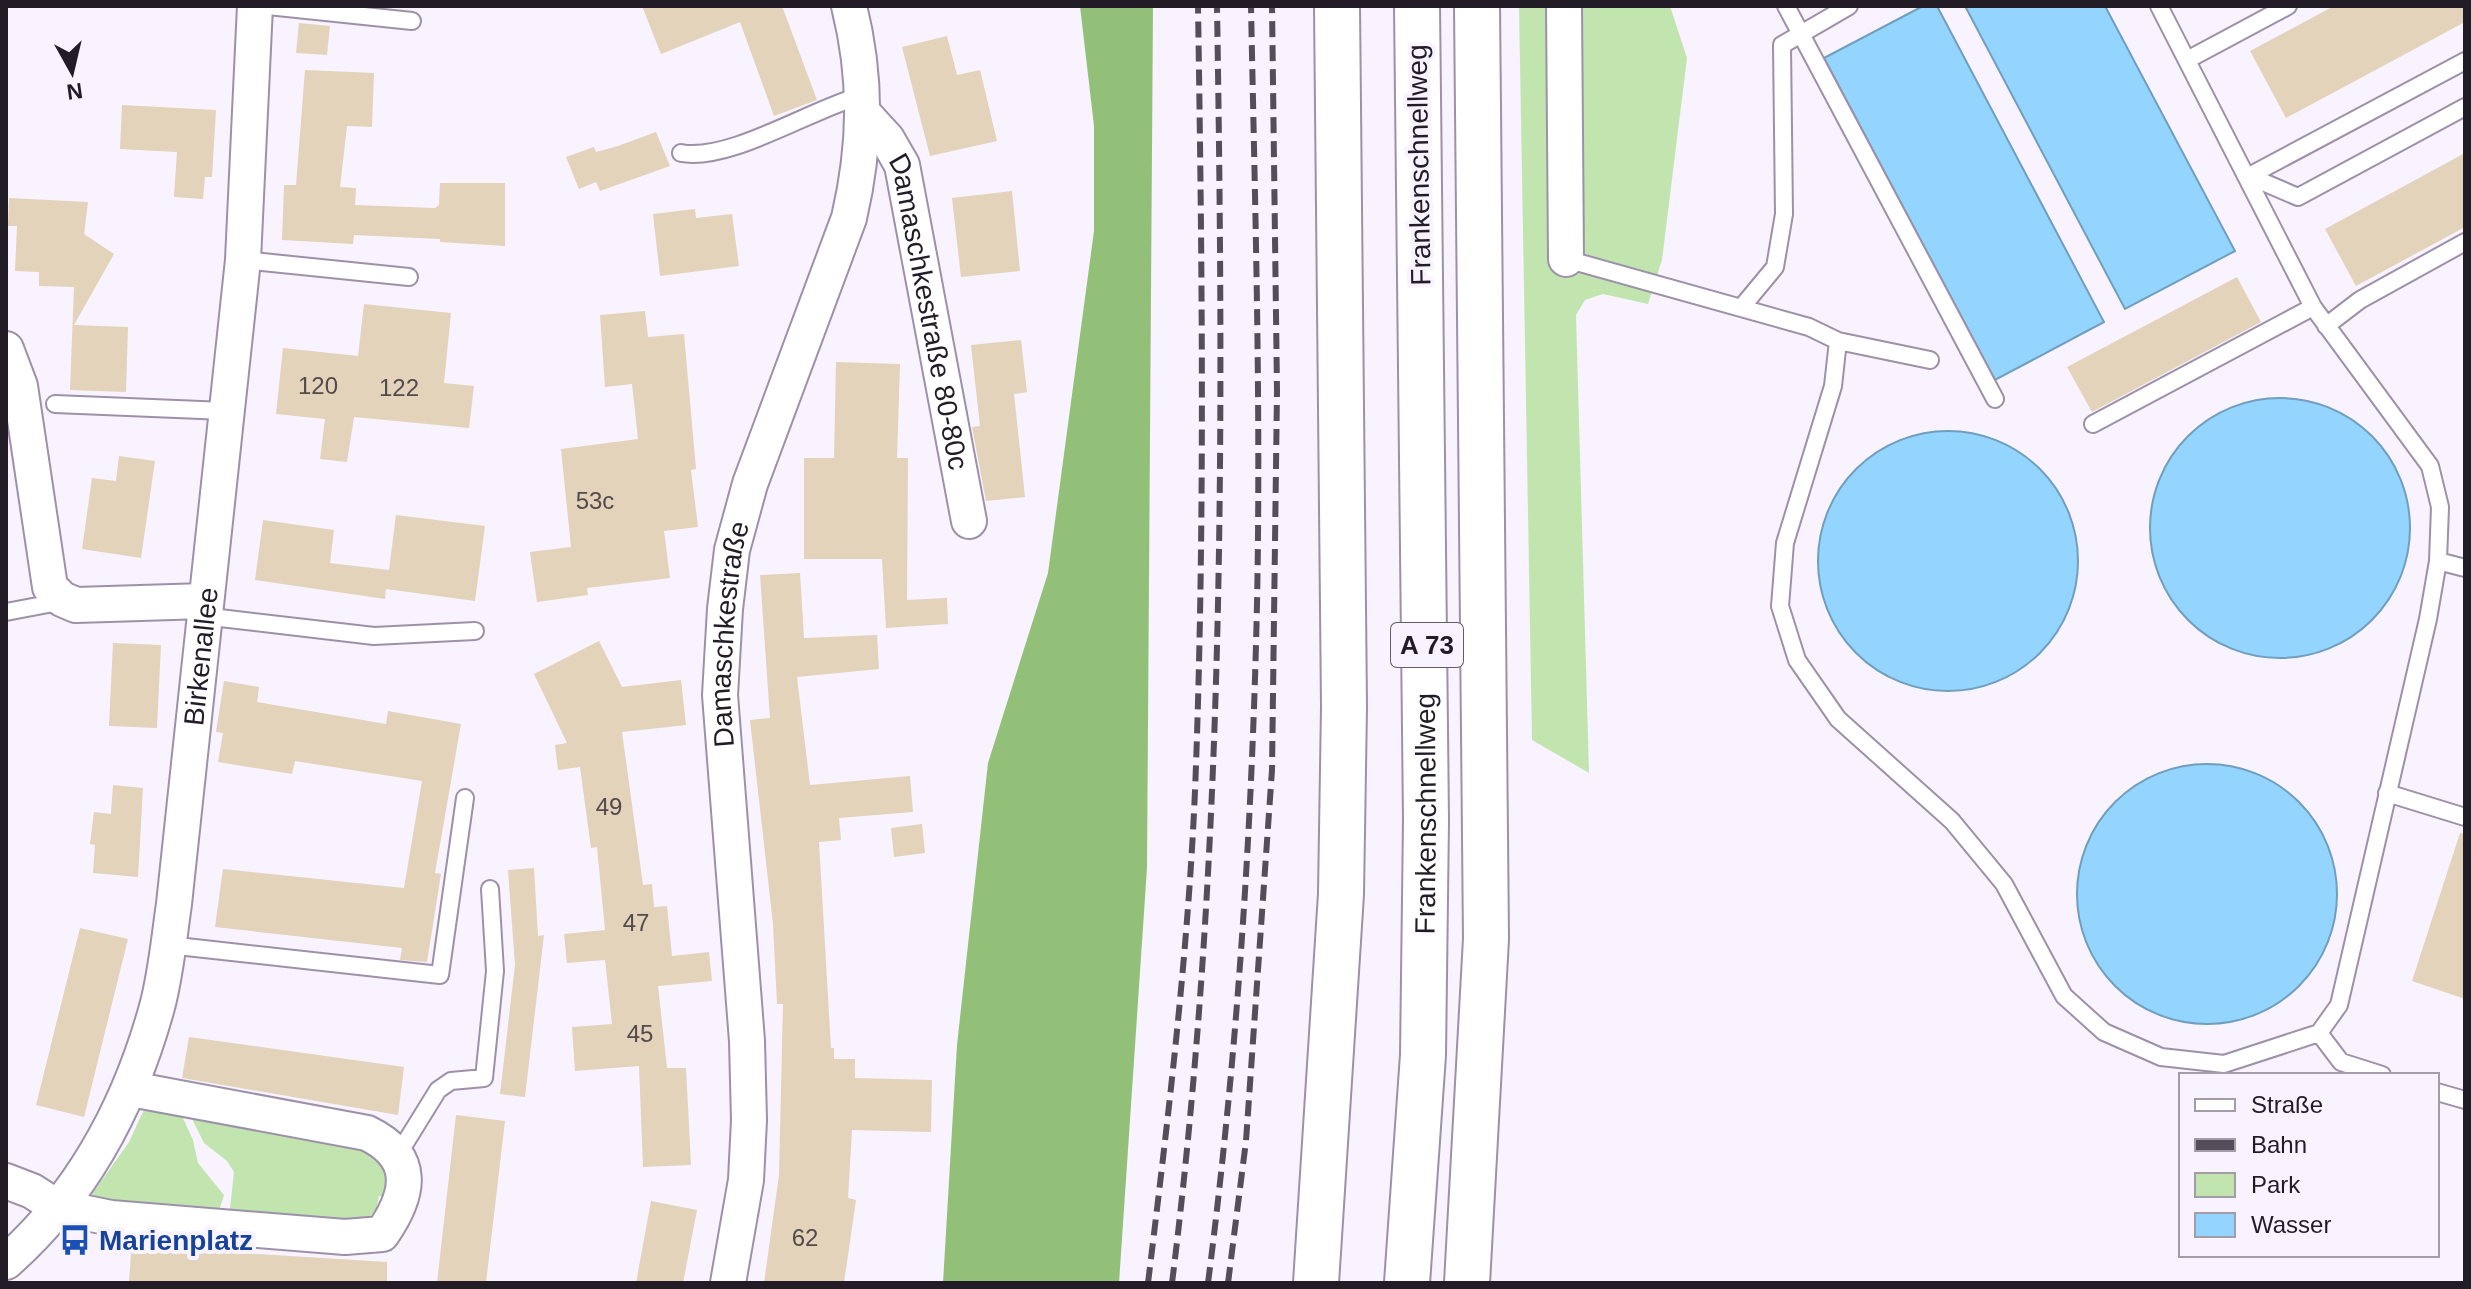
<svg xmlns="http://www.w3.org/2000/svg" width="2471" height="1289" viewBox="0 0 2471 1289" font-family="Helvetica,sans-serif">
	<style>
		.green { fill: #c2e5b0 }
		.forest { fill: #92c078 }
		.water { fill: #93d5fe; stroke: #719ebd; stroke-width: 2 }
		.building { fill: #e3d3ba }
		.lines { fill: none; stroke-linecap: round; stroke-linejoin: round }
		.service-casing { stroke: #9d91aa; stroke-width: 20 }
		.minor-casing { stroke: #9d91aa; stroke-width: 38 }
		.secondary-casing { stroke: #9d91aa; stroke-width: 48 }
		.motorway-casing { stroke: #9d91aa; stroke-width: 48 }
		.service { stroke: #fff; stroke-width: 16 }
		.minor { stroke: #fff; stroke-width: 34 }
		.secondary { stroke: #fff; stroke-width: 44 }
		.motorway { stroke: #fff; stroke-width: 44 }
		.rail { stroke: #534e59; stroke-width: 6; stroke-dasharray: 16 8; stroke-linecap: butt }
		.labels { text-anchor: middle; dominant-baseline: central; stroke-width: 8; stroke-linejoin: round; paint-order: stroke }
		.number-label { font-size: 24px; fill: #524a4b }
		.shield { fill: #f8f3fe; stroke: #625c67; stroke-width: 2 }
		.shield-label { font-size: 26px; font-weight: bold; fill: #211c26 }
		.street-label { font-size: 28px; fill: #211c26; stroke: #f8f3fe }
		.transit-label { font-size: 28px; font-weight: bold; fill: #164399; stroke: #f8f3fe; text-anchor: start }
	</style>
	<rect width="100%" height="100%" fill="#f8f3fe"/>
	<path class="green" d="M 1519,6 L 1670,6 L 1687,58 L 1662,260 L 1648,304 L 1603,294 L 1585,300 L 1576,315 L 1589,773 L 1532,740 Z
		M 146,1105 L 178,1107 L 193,1140 L 198,1163 L 224,1195 L 217,1217 L 98,1204 L 92,1194 L 129,1142 Z
		M 187,1109 C 224,1116 358,1132 378,1156 C 389,1168 387,1183 386,1197 L 379,1196 L 377,1206 L 381,1207 L 362,1222 L 229,1218 L 234,1172 L 227,1161 L 204,1143 Z"/>
	<path class="forest" d="M 1080,6 L 1153,6 L 1147,868 L 1119,1283 L 943,1283 L 957,1045 L 988,763 L 1048,573 L 1094,231 L 1094,126 Z"/>
	<path class="water" d="M 1923,6 L 1937,6 L 2104,322 L 1995,380 L 1824,58 Z
		M 1965,6 L 2105,6 L 2235,251 L 2125,309 Z
		M2150 528a130 130 0 1 1 260 0a130 130 0 1 1-260 0Z
		M1818 561a130 130 0 1 1 260 0a130 130 0 1 1-260 0Z
		M2077 894a130 130 0 1 1 260 0a130 130 0 1 1-260 0Z"/>
	<path class="building" d="M 642,6 L 782,6 L 817,100 L 774,116 L 740,22 L 661,54 Z
		M 2334,6 L 2465,6 L 2465,22 L 2286,118 L 2250,51 Z
		M 299,23 L 330,26 L 327,55 L 296,53 Z
		M 947,36 L 957,75 L 980,70 L 997,141 L 930,156 L 902,47 Z
		M 305,70 L 374,73 L 372,127 L 347,126 L 340,187 L 356,188 L 355,205 L 435,208 L 439,205 L 440,183 L 505,183 L 505,246 L 440,242 L 440,239 L 354,235 L 353,244 L 282,240 L 284,185 L 296,185 Z
		M 122,105 L 216,110 L 212,177 L 205,177 L 203,199 L 174,197 L 177,152 L 120,149 Z
		M 656,132 L 670,166 L 600,191 L 596,182 L 579,189 L 566,157 L 594,147 L 596,152 L 618,146 Z
		M 2465,153 L 2465,227 L 2356,286 L 2325,229 Z
		M 1012,191 L 1020,271 L 961,277 L 952,198 Z
		M 9,198 L 88,202 L 84,234 L 114,254 L 74,325 L 128,327 L 126,392 L 70,390 L 74,287 L 39,286 L 39,272 L 15,271 L 17,226 L 8,226 Z
		M 695,209 L 696,218 L 732,214 L 739,266 L 660,276 L 653,214 Z
		M 2237,277 L 2261,322 L 2092,412 L 2067,367 Z
		M 364,304 L 451,313 L 444,383 L 474,386 L 469,428 L 354,417 L 347,462 L 320,459 L 325,419 L 276,414 L 283,348 L 358,356 Z
		M 645,311 L 648,337 L 684,334 L 696,469 L 691,470 L 698,527 L 664,531 L 670,578 L 587,588 L 588,595 L 537,602 L 530,552 L 571,547 L 561,449 L 638,439 L 632,384 L 605,387 L 600,315 Z
		M 1021,340 L 1027,392 L 1014,394 L 1025,497 L 986,501 L 972,427 L 980,426 L 971,345 Z
		M 836,362 L 900,364 L 897,458 L 908,458 L 907,600 L 947,598 L 948,624 L 886,628 L 882,559 L 804,559 L 804,458 L 834,458 Z
		M 119,456 L 155,461 L 141,558 L 82,549 L 92,478 L 116,481 Z
		M 396,515 L 485,526 L 475,601 L 386,589 L 385,599 L 255,580 L 263,520 L 334,530 L 330,563 L 389,570 Z
		M 800,573 L 804,638 L 877,635 L 879,669 L 797,677 L 810,785 L 910,776 L 913,812 L 839,818 L 841,840 L 819,842 L 831,1048 L 834,1048 L 834,1059 L 855,1059 L 855,1078 L 932,1080 L 931,1132 L 852,1130 L 848,1198 L 856,1200 L 844,1283 L 764,1283 L 779,1175 L 783,1004 L 777,1004 L 773,924 L 750,720 L 770,718 L 760,575 Z
		M 599,641 L 622,687 L 681,680 L 686,725 L 622,732 L 643,885 L 652,884 L 654,907 L 667,906 L 672,956 L 709,952 L 712,981 L 658,986 L 667,1068 L 686,1068 L 691,1165 L 643,1167 L 639,1066 L 575,1071 L 572,1027 L 612,1024 L 605,960 L 567,963 L 564,934 L 605,930 L 597,847 L 591,848 L 580,767 L 558,770 L 555,745 L 567,743 L 534,674 Z
		M 113,643 L 161,645 L 157,728 L 109,726 Z
		M 224,681 L 259,687 L 257,702 L 386,724 L 388,711 L 461,724 L 435,873 L 441,874 L 427,962 L 400,960 L 402,948 L 215,927 L 223,869 L 404,888 L 422,781 L 295,761 L 292,774 L 218,762 L 223,733 L 216,732 Z
		M 113,785 L 143,788 L 138,877 L 93,873 L 95,845 L 90,844 L 94,812 L 111,814 Z
		M 922,824 L 925,853 L 894,857 L 891,828 Z
		M 2460,833 L 2465,834 L 2465,999 L 2412,981 Z
		M 534,868 L 538,936 L 544,935 L 525,1097 L 500,1094 L 515,965 L 508,870 Z
		M 80,928 L 128,939 L 84,1117 L 36,1105 Z
		M 189,1037 L 404,1067 L 398,1115 L 182,1078 Z
		M 456,1115 L 505,1121 L 486,1283 L 437,1283 Z
		M 651,1201 L 697,1210 L 683,1283 L 636,1283 Z
		M 132,1240 L 211,1246 L 210,1251 L 387,1262 L 387,1283 L 129,1281 Z"/>
	<g class="lines">
		<defs>
			<path id="service" d="M 268,6 L 412,21
				M 1786,6 L 1995,399
				M 2187,60 L 2288,6
				M 681,153 C 730,162 811,109 863,95
				M 2249,176 L 2465,61
				M 2249,176 L 2298,197 L 2465,107
				M 1566,259 L 1809,327 L 1838,341
				M 243,260 L 409,277
				M 1741,308 L 1775,267 L 1784,214 L 1782,45 L 1849,6
				M 2326,326 L 2360,300 L 2465,242
				M 1930,360 L 1838,341 L 1833,386 L 1785,543 L 1780,606 L 1797,660 L 1838,719 L 1952,821 L 2004,884 L 2064,996 L 2104,1032 L 2161,1057 L 2224,1064 L 2319,1033 L 2339,1005 L 2428,619 L 2438,561 L 2440,507 L 2430,466 L 2313,307 L 2159,6
				M 55,404 L 225,411
				M 2093,424 L 2313,307
				M 2438,561 L 2465,568
				M 6,612 L 64,601
				M 203,616 L 374,636 L 475,631
				M 2387,793 L 2465,817
				M 168,945 L 440,975 L 465,798
				M 2319,1033 L 2341,1062 L 2382,1075
				M 2437,1092 L 2465,1100
				M 399,1153 L 438,1090 L 451,1081 L 484,1078 L 495,971 L 490,889"/>
			<g id="minor">
				<path d="M 1564,6 L 1566,259"/>
				<path id="s1" d="M 865,115 L 887,139 L 902,165 L 969,521"/>
				<path d="M 6,349 L 20,386 L 50,587 L 62,599 L 76,605 L 205,601"/>
				<path d="M 6,1181 L 32,1191 L 57,1207 L 111,1218 L 345,1237 L 382,1234 C 410,1194 417,1157 367,1133 L 131,1089"/>
				<path id="s2" d="M 6,1262 C 82,1195 130,1105 157,1007 C 166,974 169,938 174,904 L 243,260 L 255,6"/>
				<path id="s3" d="M 728,1283 L 746,1180 L 749,1120 L 747,1041 L 720,695 L 725,609 L 732,550 L 750,484 L 849,218 C 866,145 867,78 849,6"/>
			</g>
			<path id="secondary" d="M 1316,1283 L 1341,894 L 1344,707 L 1337,6"/>
			<g id="motorway">
				<path id="s4" d="M 1407,1283 L 1423,1055 L 1426,820 L 1417,6"/>
				<path d="M 1467,1283 L 1486,939 L 1477,6"/>
			</g>
		</defs>
		<use href="#service" class="service-casing"/>
		<use href="#minor" class="minor-casing"/>
		<use href="#secondary" class="secondary-casing"/>
		<use href="#motorway" class="motorway-casing"/>
		<use href="#service" class="service"/>
		<use href="#minor" class="minor"/>
		<use href="#secondary" class="secondary"/>
		<use href="#motorway" class="motorway"/>
		<path class="rail" d="M 1148,1283 C 1169,1111 1190,938 1196,765 C 1205,512 1202,259 1198,6
			M 1172,1283 C 1225,859 1224,433 1217,6
			M 1208,1283 C 1237,1058 1252,830 1257,604 C 1261,405 1255,205 1251,6
			M 1228,1283 L 1246,1141 L 1272,770 L 1277,391 L 1272,6"/>
	</g>
	<defs>
		<symbol id="bus-bare" viewBox="-9 -9 18 18"><path d="M-5-6H5V4H4V6H2V4H-2V6H-4V4H-5ZM-3.5-4V0h7V-4ZM-3.5 1.2v1.5H-2V1.2ZM2 1.2v1.5H3.5V1.2Z" fill="#1a4fb4" stroke="#f8f3fe" stroke-width="2.5" paint-order="stroke"/></symbol>
	</defs>
	<g fill-rule="evenodd">
		<use href="#bus-bare" x="53" y="1218" width="44" height="44"/>
	</g>
	<g class="labels">
		<g class="number-label">
			<text x="318" y="385">120</text>
			<text x="399" y="387">122</text>
			<text x="595" y="500">53c</text>
			<text x="609" y="806">49</text>
			<text x="636" y="922">47</text>
			<text x="640" y="1033">45</text>
			<text x="805" y="1237">62</text>
		</g>
		<rect class="shield" x="1391" y="623" width="72" height="44" rx="6"/>
		<g class="shield-label">
			<text x="1427" y="645">A 73</text>
		</g>
		<g class="street-label">
			<text transform="translate(1419 165) rotate(-91)">Frankenschnellweg</text>
			<text stroke="none"><textPath href="#s1" startOffset="212">Damaschkestraße 80-80c</textPath></text>
			<text stroke="none"><textPath href="#s3" startOffset="652">Damaschkestraße</textPath></text>
			<text stroke="none"><textPath href="#s2" startOffset="654">Birkenallee</textPath></text>
			<text stroke="none"><textPath href="#s4" startOffset="470">Frankenschnellweg</textPath></text>
		</g>
		<g class="transit-label">
			<text x="99" y="1240">Marienplatz</text>
		</g>
	</g>
	<rect width="2471" height="1289" fill="none" stroke="#211c26" stroke-width="16"/>
	<rect x="2179" y="1073" width="260" height="184" fill="#f8f3fe" stroke="#a29da8" stroke-width="2"/>
	<rect x="2195" y="1099" width="40" height="12" fill="#ffffff" stroke="#a29da8" stroke-width="2"/>
	<text x="2251" y="1113" font-size="24" fill="#211c26">Straße</text>
	<rect x="2195" y="1139" width="40" height="12" fill="#534e59" stroke="#a29da8" stroke-width="2"/>
	<text x="2251" y="1153" font-size="24" fill="#211c26">Bahn</text>
	<rect x="2195" y="1173" width="40" height="24" fill="#c2e5b0" stroke="#a29da8" stroke-width="2"/>
	<text x="2251" y="1193" font-size="24" fill="#211c26">Park</text>
	<rect x="2195" y="1213" width="40" height="24" fill="#93d5fe" stroke="#a29da8" stroke-width="2"/>
	<text x="2251" y="1233" font-size="24" fill="#211c26">Wasser</text>
	<g transform="translate(72 72) rotate(172)" stroke="#f8f3fe" stroke-width="6" paint-order="stroke">
	<path d="M0-6L14 30L0 20L-14 30Z" fill="#211c26"/>
	<text y="-12" font-size="22" font-weight="bold" text-anchor="middle" fill="#211c26">N</text>
	</g>
</svg>
